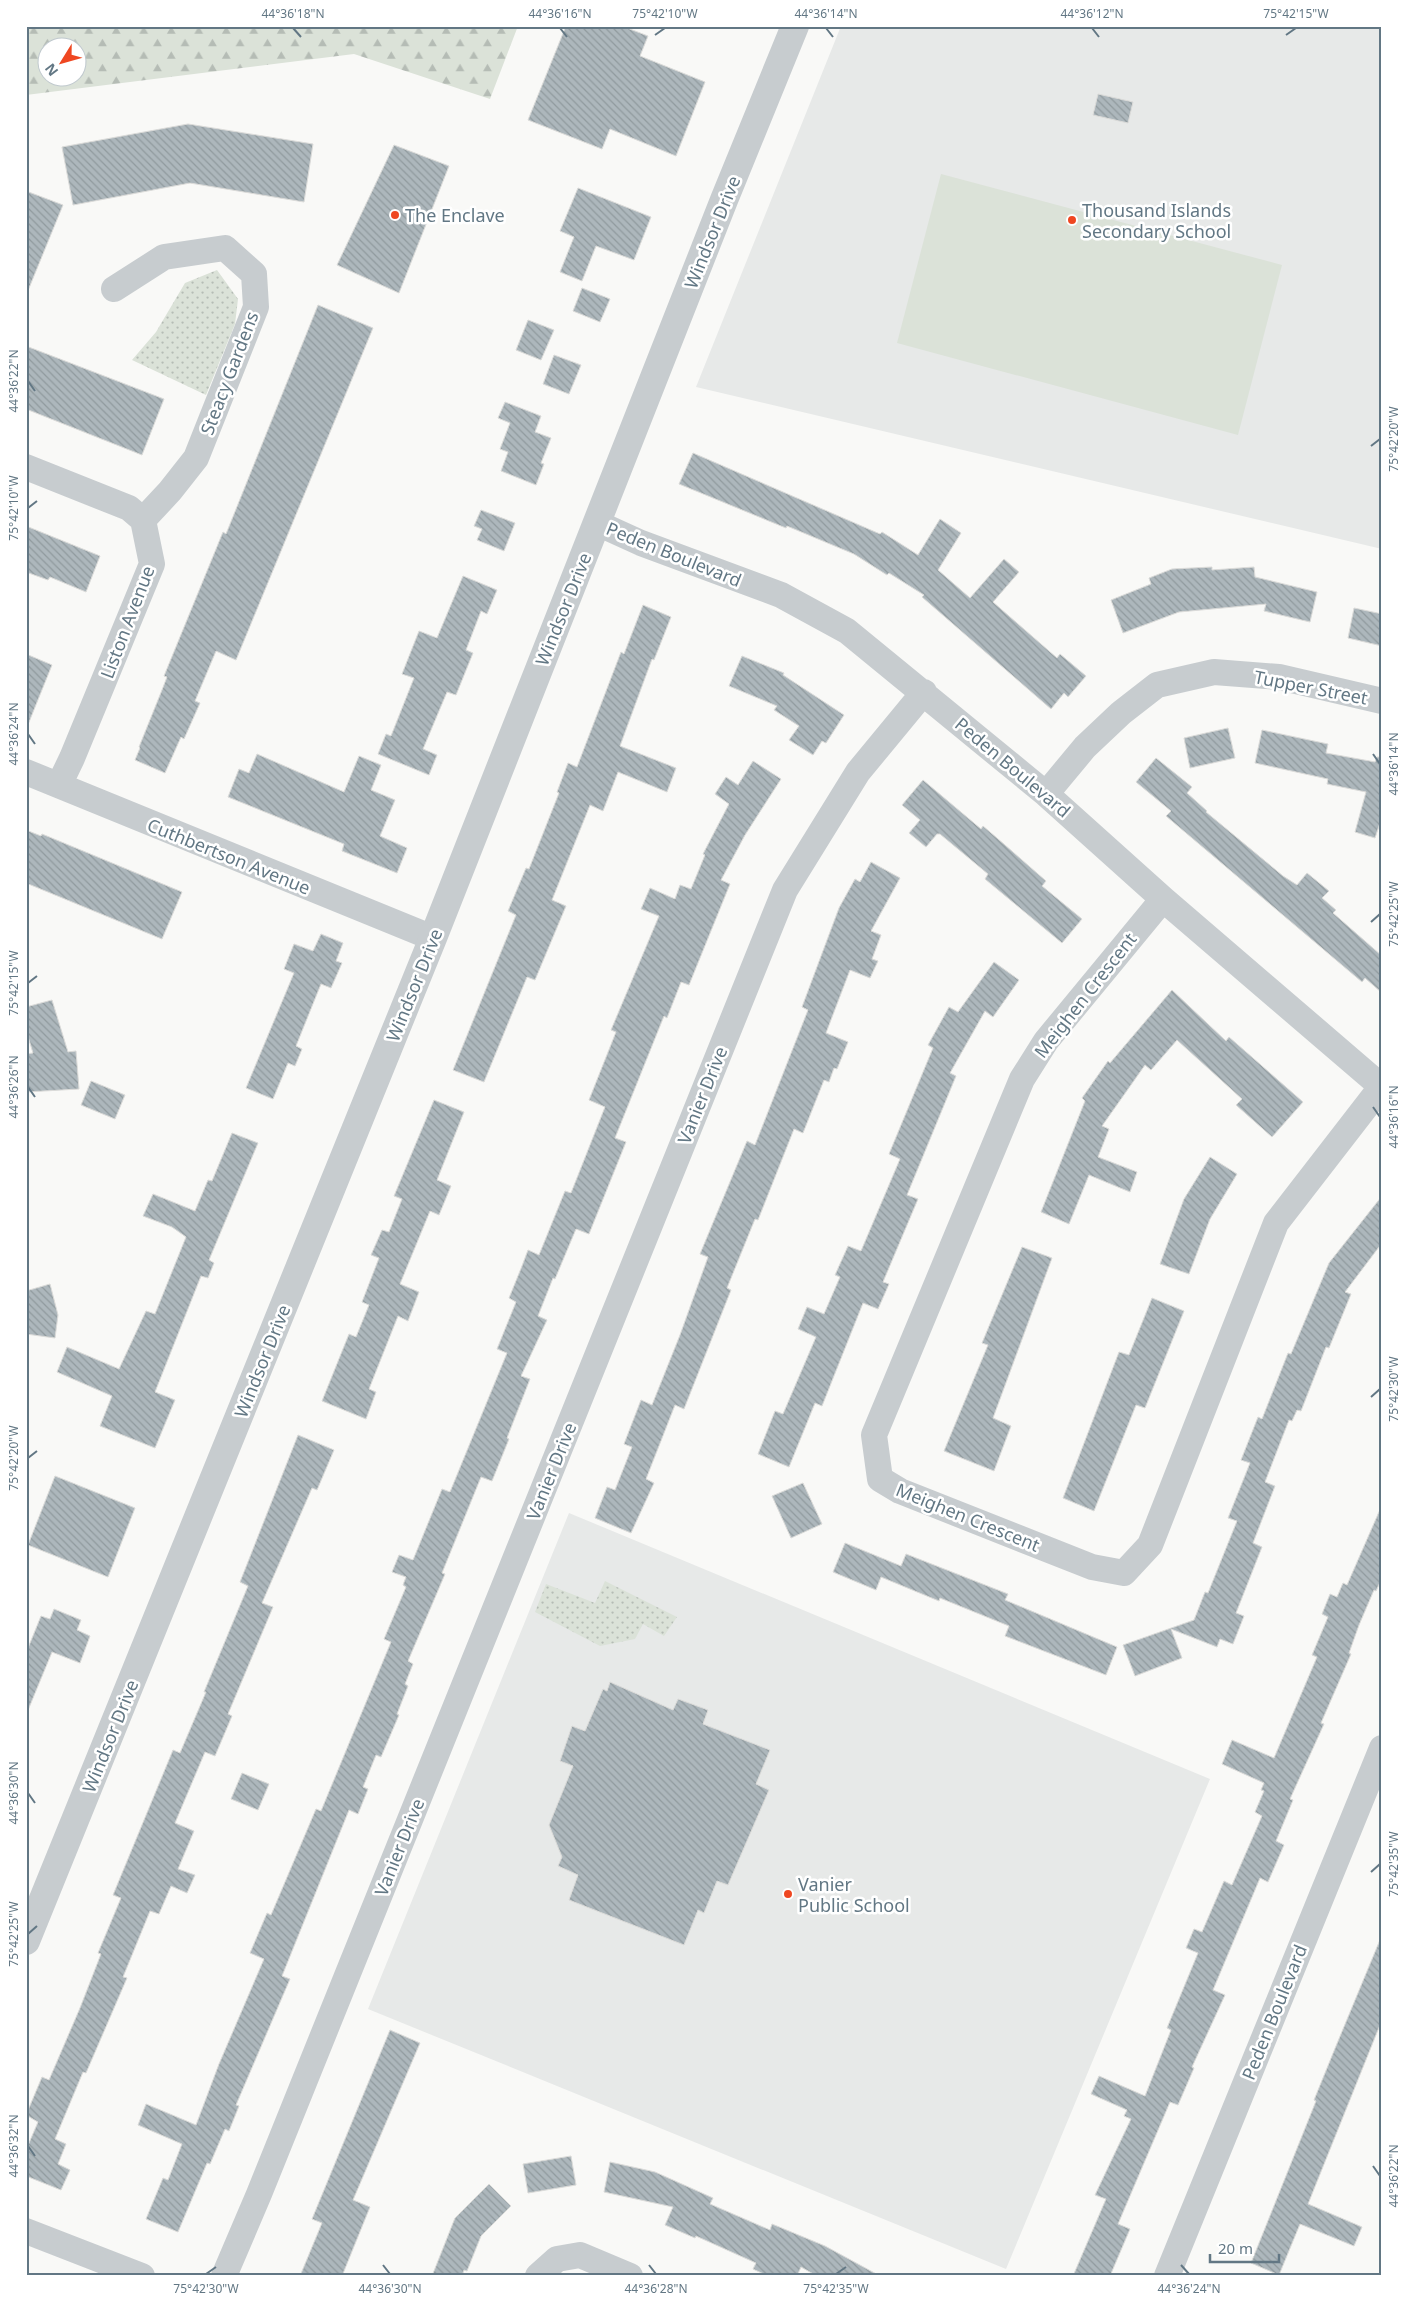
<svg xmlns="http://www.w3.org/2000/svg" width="1408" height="2302" viewBox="0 0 1408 2302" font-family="'Noto Sans',sans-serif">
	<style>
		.built { fill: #e7e9e8 }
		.green { fill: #dbe2d8 }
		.forest { fill: url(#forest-firs); fill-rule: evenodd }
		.park { fill: url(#park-dots) }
		.building { fill: url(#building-back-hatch); stroke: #dbdbd9 }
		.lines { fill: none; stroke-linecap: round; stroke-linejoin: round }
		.minor { stroke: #c7cccf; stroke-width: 26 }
		.tertiary { stroke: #c7cccf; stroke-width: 28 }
		.ticks { fill: none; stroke: #627784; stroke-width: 2 }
		.poi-dot { fill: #ef4721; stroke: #fff; stroke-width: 2 }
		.labels { text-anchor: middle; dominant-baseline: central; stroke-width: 5; stroke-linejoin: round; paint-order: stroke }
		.poi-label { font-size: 18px; fill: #627784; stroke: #fff; text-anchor: start }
		.street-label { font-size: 18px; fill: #627784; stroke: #fff }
		.neatline { fill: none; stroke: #627784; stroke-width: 2 }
		.ticks-label { font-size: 12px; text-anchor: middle; fill: #627784 }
	</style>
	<defs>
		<pattern id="forest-firs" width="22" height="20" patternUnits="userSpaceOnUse" patternTransform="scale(1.25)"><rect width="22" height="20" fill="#dbe2d8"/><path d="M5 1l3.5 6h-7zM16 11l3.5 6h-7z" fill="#b5bcb5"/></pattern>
		<pattern id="park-dots" width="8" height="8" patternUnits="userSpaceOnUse" patternTransform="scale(1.25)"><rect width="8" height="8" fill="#dbe2d8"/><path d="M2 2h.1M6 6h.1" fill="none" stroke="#b5bcb5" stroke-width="1.8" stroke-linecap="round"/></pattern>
		<pattern id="building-back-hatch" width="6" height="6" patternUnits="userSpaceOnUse" patternTransform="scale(1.25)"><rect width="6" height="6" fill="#adb7bc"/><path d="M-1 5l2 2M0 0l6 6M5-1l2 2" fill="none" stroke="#909a9e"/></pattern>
	</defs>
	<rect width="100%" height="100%" fill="#f9f9f7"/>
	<path class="built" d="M 841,26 L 1382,26 L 1382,549 L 696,387 Z
		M 569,1513 L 1210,1779 L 1006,2269 L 368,2009 Z"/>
	<path class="green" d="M 941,174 L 1282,265 L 1238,435 L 897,343 Z"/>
	<path class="forest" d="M 26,26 L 518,26 L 490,99 L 354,54 L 26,95 ZM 48,48 L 78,48 L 78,78 L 48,78 Z"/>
	<path class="park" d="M 217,270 L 238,299 L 235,324 L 206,395 L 132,360 L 156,332 L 185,283 Z
		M 605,1581 L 677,1617 L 664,1636 L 643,1624 L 635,1639 L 600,1646 L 535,1612 L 546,1584 L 595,1603 Z"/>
	<path class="building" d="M 566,26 L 622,26 L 648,36 L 640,56 L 705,82 L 676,156 L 610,129 L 602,149 L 528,120 Z
		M 1098,94 L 1133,102 L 1128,123 L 1093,115 Z
		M 188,124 L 313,144 L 304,202 L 190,183 L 73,205 L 62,147 Z
		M 394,145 L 449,166 L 399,293 L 337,265 Z
		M 578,188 L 651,217 L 634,260 L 596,246 L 582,281 L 560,272 L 574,237 L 560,231 Z
		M 26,191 L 63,205 L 27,293 L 26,293 Z
		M 582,288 L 610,299 L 600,322 L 573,311 Z
		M 318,305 L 373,328 L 236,660 L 216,651 L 195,701 L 200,703 L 184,739 L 181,737 L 165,773 L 135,760 L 140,748 L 139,747 L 162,690 L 167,677 L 164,676 L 223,532 L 226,534 Z
		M 528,320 L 554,330 L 541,360 L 516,350 Z
		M 26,346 L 164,399 L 142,455 L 26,409 Z
		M 554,355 L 581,365 L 569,394 L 543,384 Z
		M 505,402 L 541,416 L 535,432 L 551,438 L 541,463 L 544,464 L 536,485 L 501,471 L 508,452 L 500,449 L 510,423 L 498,418 Z
		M 693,453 L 880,534 L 882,532 L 918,555 L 940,519 L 961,533 L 938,570 L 970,598 L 1004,559 L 1019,572 L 993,602 L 1057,658 L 1060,654 L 1086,676 L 1068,697 L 1064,693 L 1051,709 L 922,597 L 924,595 L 889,573 L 887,575 L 854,554 L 787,526 L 786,528 L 679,484 Z
		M 481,510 L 515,523 L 504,551 L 477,540 L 482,529 L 474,526 Z
		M 26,526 L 100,556 L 86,592 L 50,577 L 48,580 L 26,572 Z
		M 1212,567 L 1212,570 L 1254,567 L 1255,577 L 1317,592 L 1310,622 L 1264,611 L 1266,604 L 1179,612 L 1123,633 L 1111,600 L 1151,584 L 1149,578 L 1172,569 Z
		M 463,576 L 497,590 L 487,614 L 481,611 L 466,650 L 473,653 L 456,695 L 447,692 L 423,749 L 437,755 L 429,775 L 378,754 L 386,734 L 391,736 L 414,678 L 402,674 L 419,631 L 437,638 Z
		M 643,605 L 671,617 L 654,660 L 652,659 L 620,746 L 676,768 L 667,792 L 618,772 L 603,811 L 590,805 L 552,900 L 566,906 L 535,980 L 527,977 L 484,1082 L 453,1070 L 516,915 L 508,911 L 526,868 L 529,869 L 559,793 L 557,792 L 568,763 L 577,767 L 621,652 L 624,654 Z
		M 1354,608 L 1382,614 L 1382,646 L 1348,638 Z
		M 26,654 L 52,665 L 27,727 L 26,727 Z
		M 742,656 L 784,673 L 783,675 L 844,715 L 826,743 L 822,741 L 813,755 L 789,740 L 799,726 L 774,710 L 777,706 L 729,686 Z
		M 1228,728 L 1235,758 L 1190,768 L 1184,738 Z
		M 1262,730 L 1328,744 L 1326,753 L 1375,762 L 1377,757 L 1382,757 L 1382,817 L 1375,838 L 1355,832 L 1366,792 L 1327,784 L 1328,779 L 1255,763 Z
		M 257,754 L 344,792 L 359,756 L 381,765 L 371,790 L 395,800 L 380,836 L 407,848 L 397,873 L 342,851 L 344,844 L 228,797 L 239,769 L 249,773 Z
		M 1156,758 L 1192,787 L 1187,793 L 1207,811 L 1206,812 L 1283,876 L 1297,885 L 1307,873 L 1329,891 L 1322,898 L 1336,910 L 1333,913 L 1382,956 L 1382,993 L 1365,978 L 1362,982 L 1166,816 L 1171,811 L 1136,782 Z
		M 753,761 L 781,779 L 745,835 L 721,880 L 730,884 L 689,985 L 681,982 L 667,1018 L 664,1016 L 615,1138 L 626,1142 L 589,1234 L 576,1229 L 555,1279 L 553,1278 L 538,1316 L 547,1320 L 521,1376 L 530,1379 L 507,1438 L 509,1439 L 492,1481 L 481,1477 L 442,1573 L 445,1574 L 408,1661 L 413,1664 L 405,1684 L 408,1686 L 397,1714 L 399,1715 L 381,1757 L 376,1755 L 363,1787 L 368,1789 L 358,1814 L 349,1810 L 282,1976 L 290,1979 L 236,2105 L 239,2106 L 229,2131 L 225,2129 L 210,2164 L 207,2163 L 178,2232 L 146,2219 L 163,2178 L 168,2180 L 182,2144 L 138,2125 L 146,2104 L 196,2125 L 219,2064 L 264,1959 L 250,1953 L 267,1913 L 271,1915 L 316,1809 L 321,1811 L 391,1642 L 384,1639 L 406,1587 L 403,1585 L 406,1577 L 392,1572 L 399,1555 L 413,1560 L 442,1489 L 450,1492 L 507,1353 L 497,1349 L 516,1302 L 509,1298 L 522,1266 L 528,1250 L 539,1255 L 565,1191 L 571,1193 L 605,1107 L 589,1100 L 616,1032 L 611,1030 L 659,916 L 641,909 L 650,888 L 675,899 L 680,885 L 691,889 L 705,855 L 703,854 L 729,804 L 715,794 L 726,777 L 738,785 Z
		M 923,780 L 981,829 L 983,826 L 1005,845 L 1046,881 L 1042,886 L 1082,919 L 1062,943 L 985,879 L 988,874 L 940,834 L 937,834 L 926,847 L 909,833 L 920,820 L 902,805 Z
		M 26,830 L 41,836 L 42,834 L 182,892 L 162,939 L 26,883 Z
		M 871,862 L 900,878 L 871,931 L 881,935 L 872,959 L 878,961 L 870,978 L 850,970 L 826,1033 L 848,1042 L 837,1069 L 834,1068 L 829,1082 L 824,1080 L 803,1133 L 794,1129 L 758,1220 L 755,1219 L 727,1288 L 731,1290 L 684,1409 L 675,1405 L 646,1479 L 654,1483 L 631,1533 L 595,1518 L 607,1487 L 615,1490 L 632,1447 L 624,1444 L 641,1400 L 652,1405 L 680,1335 L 708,1257 L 700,1254 L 747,1141 L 755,1145 L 808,1010 L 802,1007 L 839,908 L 855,879 L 860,882 Z
		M 321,934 L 343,943 L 336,961 L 342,963 L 331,988 L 321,984 L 296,1046 L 302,1049 L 295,1066 L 288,1063 L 273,1099 L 246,1088 L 294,973 L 284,969 L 294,944 L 313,951 Z
		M 994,962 L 1019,980 L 993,1017 L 985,1011 L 950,1073 L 956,1076 L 907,1195 L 918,1199 L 883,1282 L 889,1284 L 878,1309 L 863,1303 L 822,1406 L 815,1403 L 789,1467 L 758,1454 L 775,1411 L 783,1414 L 816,1337 L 798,1329 L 807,1307 L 824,1314 L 840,1277 L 835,1275 L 848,1246 L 861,1251 L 900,1159 L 889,1154 L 933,1048 L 928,1045 L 949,1007 L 958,1012 Z
		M 1172,990 L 1226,1041 L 1229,1037 L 1303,1102 L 1272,1137 L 1236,1105 L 1242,1099 L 1177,1040 L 1151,1070 L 1145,1065 L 1102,1126 L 1109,1129 L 1098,1157 L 1137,1172 L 1130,1192 L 1089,1175 L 1069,1224 L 1041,1212 L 1085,1101 L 1082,1098 L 1108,1061 L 1110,1063 Z
		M 52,1000 L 68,1052 L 76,1051 L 79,1089 L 26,1092 L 26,1054 L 33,1053 L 26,1030 L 26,1007 Z
		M 91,1081 L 125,1095 L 115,1119 L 81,1105 Z
		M 434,1100 L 464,1112 L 437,1180 L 451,1186 L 439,1215 L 430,1211 L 400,1284 L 419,1292 L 408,1321 L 398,1316 L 369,1389 L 376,1392 L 366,1419 L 322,1401 L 349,1334 L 356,1337 L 369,1305 L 362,1302 L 379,1258 L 371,1255 L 382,1230 L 389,1232 L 402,1199 L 394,1196 Z
		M 232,1133 L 258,1143 L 209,1260 L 214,1263 L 208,1278 L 201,1276 L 155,1392 L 175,1400 L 155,1448 L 100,1426 L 112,1396 L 57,1372 L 67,1347 L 119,1369 L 146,1311 L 155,1314 L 186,1237 L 172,1227 L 143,1216 L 153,1194 L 195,1211 L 208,1180 L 212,1181 Z
		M 1210,1157 L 1237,1174 L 1210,1219 L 1189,1274 L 1160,1264 L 1184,1199 Z
		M 1382,1196 L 1382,1243 L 1345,1292 L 1351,1294 L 1329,1348 L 1326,1347 L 1301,1411 L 1297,1410 L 1292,1421 L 1289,1420 L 1265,1482 L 1275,1486 L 1253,1543 L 1262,1547 L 1236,1613 L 1244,1616 L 1233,1644 L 1220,1639 L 1217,1647 L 1171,1629 L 1182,1658 L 1135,1676 L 1123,1645 L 1194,1620 L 1205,1592 L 1208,1593 L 1237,1521 L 1228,1518 L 1250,1463 L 1241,1460 L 1258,1417 L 1262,1419 L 1288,1353 L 1291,1354 L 1329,1263 Z
		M 1022,1247 L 1052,1258 L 993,1418 L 1011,1426 L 994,1471 L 944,1451 L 988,1345 L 982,1343 Z
		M 50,1284 L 58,1315 L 55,1338 L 26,1334 L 26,1291 Z
		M 1152,1298 L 1184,1311 L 1145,1408 L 1136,1405 L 1094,1511 L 1063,1498 L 1119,1352 L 1129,1355 Z
		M 298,1435 L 334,1450 L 317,1490 L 312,1488 L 262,1603 L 273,1607 L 228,1714 L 232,1716 L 215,1756 L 205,1752 L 175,1823 L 194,1831 L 178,1869 L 195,1875 L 187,1893 L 171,1886 L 159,1914 L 150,1911 L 123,1977 L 127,1978 L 86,2073 L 83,2072 L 55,2139 L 66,2144 L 58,2164 L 70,2170 L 61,2190 L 26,2176 L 26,2150 L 38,2122 L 26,2115 L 42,2077 L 49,2080 L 80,2008 L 101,1954 L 98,1953 L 121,1898 L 113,1895 L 173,1750 L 180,1753 L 206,1692 L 204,1692 L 248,1586 L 240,1582 Z
		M 55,1476 L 135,1508 L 108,1577 L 28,1545 Z
		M 803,1483 L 822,1524 L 791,1538 L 772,1496 Z
		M 1382,1505 L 1382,1578 L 1376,1591 L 1374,1590 L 1359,1625 L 1349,1653 L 1351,1654 L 1321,1723 L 1324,1724 L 1290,1799 L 1293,1800 L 1276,1841 L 1284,1845 L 1268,1882 L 1260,1878 L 1213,1990 L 1225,1995 L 1192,2067 L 1194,2068 L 1178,2105 L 1170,2102 L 1118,2224 L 1130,2229 L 1110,2276 L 1073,2276 L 1106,2199 L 1095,2195 L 1131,2119 L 1124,2116 L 1127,2110 L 1091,2094 L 1099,2076 L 1145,2096 L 1171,2030 L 1167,2028 L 1198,1953 L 1186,1948 L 1194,1929 L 1202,1932 L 1224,1881 L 1232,1885 L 1262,1816 L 1255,1812 L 1264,1791 L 1261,1790 L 1264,1783 L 1222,1764 L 1232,1740 L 1274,1758 L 1317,1657 L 1312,1655 L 1328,1617 L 1322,1614 L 1330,1594 L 1337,1597 L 1343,1583 L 1347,1585 Z
		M 845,1543 L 901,1566 L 906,1554 L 1008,1594 L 1005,1600 L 1117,1647 L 1106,1675 L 1005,1636 L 1009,1626 L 940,1598 L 939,1601 L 881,1577 L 876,1590 L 833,1572 Z
		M 54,1609 L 81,1620 L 77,1630 L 90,1636 L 80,1663 L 52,1652 L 26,1715 L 26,1653 L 41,1616 L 50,1619 Z
		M 610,1682 L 673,1710 L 678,1699 L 708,1710 L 703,1724 L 770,1750 L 756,1784 L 769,1790 L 728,1885 L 717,1881 L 704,1913 L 698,1910 L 684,1945 L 569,1900 L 578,1875 L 558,1866 L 562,1857 L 549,1825 L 573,1766 L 560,1761 L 572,1726 L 585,1731 L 603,1689 L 607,1691 Z
		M 242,1773 L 269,1784 L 258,1810 L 231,1799 Z
		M 1382,1935 L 1382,2020 L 1308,2204 L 1362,2227 L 1354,2246 L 1300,2224 L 1279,2275 L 1251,2263 L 1316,2101 L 1314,2100 L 1336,2046 Z
		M 390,2030 L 420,2043 L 353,2200 L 370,2207 L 342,2276 L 300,2276 L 322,2223 L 312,2219 Z
		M 571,2156 L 576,2185 L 528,2193 L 523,2164 Z
		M 610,2162 L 655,2172 L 713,2198 L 710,2204 L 770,2230 L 772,2224 L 825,2246 L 880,2276 L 817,2276 L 801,2267 L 797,2276 L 768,2276 L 753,2269 L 756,2263 L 696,2236 L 695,2238 L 665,2225 L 673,2207 L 604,2192 Z
		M 489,2184 L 511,2206 L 481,2236 L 467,2271 L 464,2270 L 462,2276 L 432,2276 L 455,2218 Z"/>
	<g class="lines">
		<path class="minor" d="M 114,289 L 164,257 L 225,248 L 254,274 L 256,307 L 196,458 L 170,491 L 143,520
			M 26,467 L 129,508 L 143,520 L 152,564 L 72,758 L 59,785
			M 597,523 L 641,543 L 781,595 L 847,631 L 1046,794 L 1163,899 L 1382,1087
			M 26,772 L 433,938
			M 1046,794 L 1085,747 L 1121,713 L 1157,685 L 1214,672 L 1279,677 L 1382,701
			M 1163,899 L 1046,1041 L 1022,1079 L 874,1435 L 880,1479 L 900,1491 L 1092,1567 L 1124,1573 L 1150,1545 L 1276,1223 L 1382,1086
			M 26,2231 L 142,2276
			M 224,2276 L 259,2194 L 785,890 L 858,772 L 924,692
			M 538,2276 L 557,2259 L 580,2255 L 630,2276
			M 1167,2276 L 1382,1748"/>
		<path class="tertiary" d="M 26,1941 L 433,938 L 724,200 L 795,26"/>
	</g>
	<path class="ticks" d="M 293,28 L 301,37M 560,28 L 567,37M 826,28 L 833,37M 1092,28 L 1099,37M 655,35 L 665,28M 1286,35 L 1296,28M 28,381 L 35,391M 1371,446 L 1380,439M 28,508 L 37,501M 28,734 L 35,744M 1373,754 L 1380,764M 1371,922 L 1380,914M 28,983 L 37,976M 28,1087 L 35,1097M 1373,1107 L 1380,1117M 1371,1397 L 1380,1389M 28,1458 L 37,1451M 28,1793 L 35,1803M 1371,1872 L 1380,1864M 28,1934 L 37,1926M 28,2146 L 35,2156M 1373,2166 L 1380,2176M 383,2265 L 390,2274M 649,2265 L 656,2274M 1181,2265 L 1189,2274M 206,2274 L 216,2267M 836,2274 L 846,2267"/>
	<g class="poi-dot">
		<circle cx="395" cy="215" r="5"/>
		<circle cx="1072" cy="220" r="5"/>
		<circle cx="788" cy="1894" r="5"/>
	</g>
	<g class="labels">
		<g class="poi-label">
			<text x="1082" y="210">Thousand Islands<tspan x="1082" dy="21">Secondary School</tspan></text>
			<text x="405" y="215">The Enclave</text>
			<text x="798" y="1884">Vanier<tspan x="798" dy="21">Public School</tspan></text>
		</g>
		<g class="street-label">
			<text transform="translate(712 232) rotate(-68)">Windsor Drive</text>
			<text transform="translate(229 373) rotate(-69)">Steacy Gardens</text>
			<text transform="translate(674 554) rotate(22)">Peden Boulevard</text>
			<text transform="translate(563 609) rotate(-68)">Windsor Drive</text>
			<text transform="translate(127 622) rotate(-69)">Liston Avenue</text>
			<text transform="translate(1311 687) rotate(11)">Tupper Street</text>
			<text transform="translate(1013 767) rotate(40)">Peden Boulevard</text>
			<text transform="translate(229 856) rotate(22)">Cuthbertson Avenue</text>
			<text transform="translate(414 985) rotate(-68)">Windsor Drive</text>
			<text transform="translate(1085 995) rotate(-52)">Meighen Crescent</text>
			<text transform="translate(702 1095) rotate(-68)">Vanier Drive</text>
			<text transform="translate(262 1361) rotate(-68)">Windsor Drive</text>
			<text transform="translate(551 1471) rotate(-68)">Vanier Drive</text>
			<text transform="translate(968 1517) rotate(22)">Meighen Crescent</text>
			<text transform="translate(110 1736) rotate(-68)">Windsor Drive</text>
			<text transform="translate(399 1847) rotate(-68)">Vanier Drive</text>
			<text transform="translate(1274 2012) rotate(-68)">Peden Boulevard</text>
		</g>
	</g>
	<rect width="1408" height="2302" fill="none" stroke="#ffffff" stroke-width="55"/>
	<g transform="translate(62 62) rotate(233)"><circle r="24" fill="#ffffff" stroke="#c0c9ce"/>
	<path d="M0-4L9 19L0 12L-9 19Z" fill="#ef4721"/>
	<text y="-8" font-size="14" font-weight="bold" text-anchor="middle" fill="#627784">N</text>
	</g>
	<path d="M1210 2254v8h69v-8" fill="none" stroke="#627784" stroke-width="2.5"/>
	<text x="1218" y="2254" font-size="15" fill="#627784" stroke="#ffffff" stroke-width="4" paint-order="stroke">20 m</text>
	<rect x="28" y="28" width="1352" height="2246" class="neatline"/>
	<g class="ticks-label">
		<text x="293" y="18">44°36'18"N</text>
		<text x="560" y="18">44°36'16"N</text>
		<text x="665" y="18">75°42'10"W</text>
		<text x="826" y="18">44°36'14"N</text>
		<text x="1092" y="18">44°36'12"N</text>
		<text x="1296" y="18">75°42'15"W</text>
		<text transform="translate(14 381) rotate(-90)" y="4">44°36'22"N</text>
		<text transform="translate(1394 439) rotate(-90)" y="4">75°42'20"W</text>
		<text transform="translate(14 508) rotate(-90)" y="4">75°42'10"W</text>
		<text transform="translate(14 734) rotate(-90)" y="4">44°36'24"N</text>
		<text transform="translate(1394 764) rotate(-90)" y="4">44°36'14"N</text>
		<text transform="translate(1394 914) rotate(-90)" y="4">75°42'25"W</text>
		<text transform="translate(14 983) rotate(-90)" y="4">75°42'15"W</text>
		<text transform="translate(14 1087) rotate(-90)" y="4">44°36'26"N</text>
		<text transform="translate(1394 1117) rotate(-90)" y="4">44°36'16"N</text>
		<text transform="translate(1394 1389) rotate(-90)" y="4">75°42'30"W</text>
		<text transform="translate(14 1458) rotate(-90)" y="4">75°42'20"W</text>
		<text transform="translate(14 1793) rotate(-90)" y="4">44°36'30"N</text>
		<text transform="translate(1394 1864) rotate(-90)" y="4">75°42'35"W</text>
		<text transform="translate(14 1934) rotate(-90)" y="4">75°42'25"W</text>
		<text transform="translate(14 2146) rotate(-90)" y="4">44°36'32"N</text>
		<text transform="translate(1394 2176) rotate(-90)" y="4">44°36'22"N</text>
		<text x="206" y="2293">75°42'30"W</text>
		<text x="390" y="2293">44°36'30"N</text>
		<text x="656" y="2293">44°36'28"N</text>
		<text x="836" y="2293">75°42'35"W</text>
		<text x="1189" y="2293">44°36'24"N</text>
	</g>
</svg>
